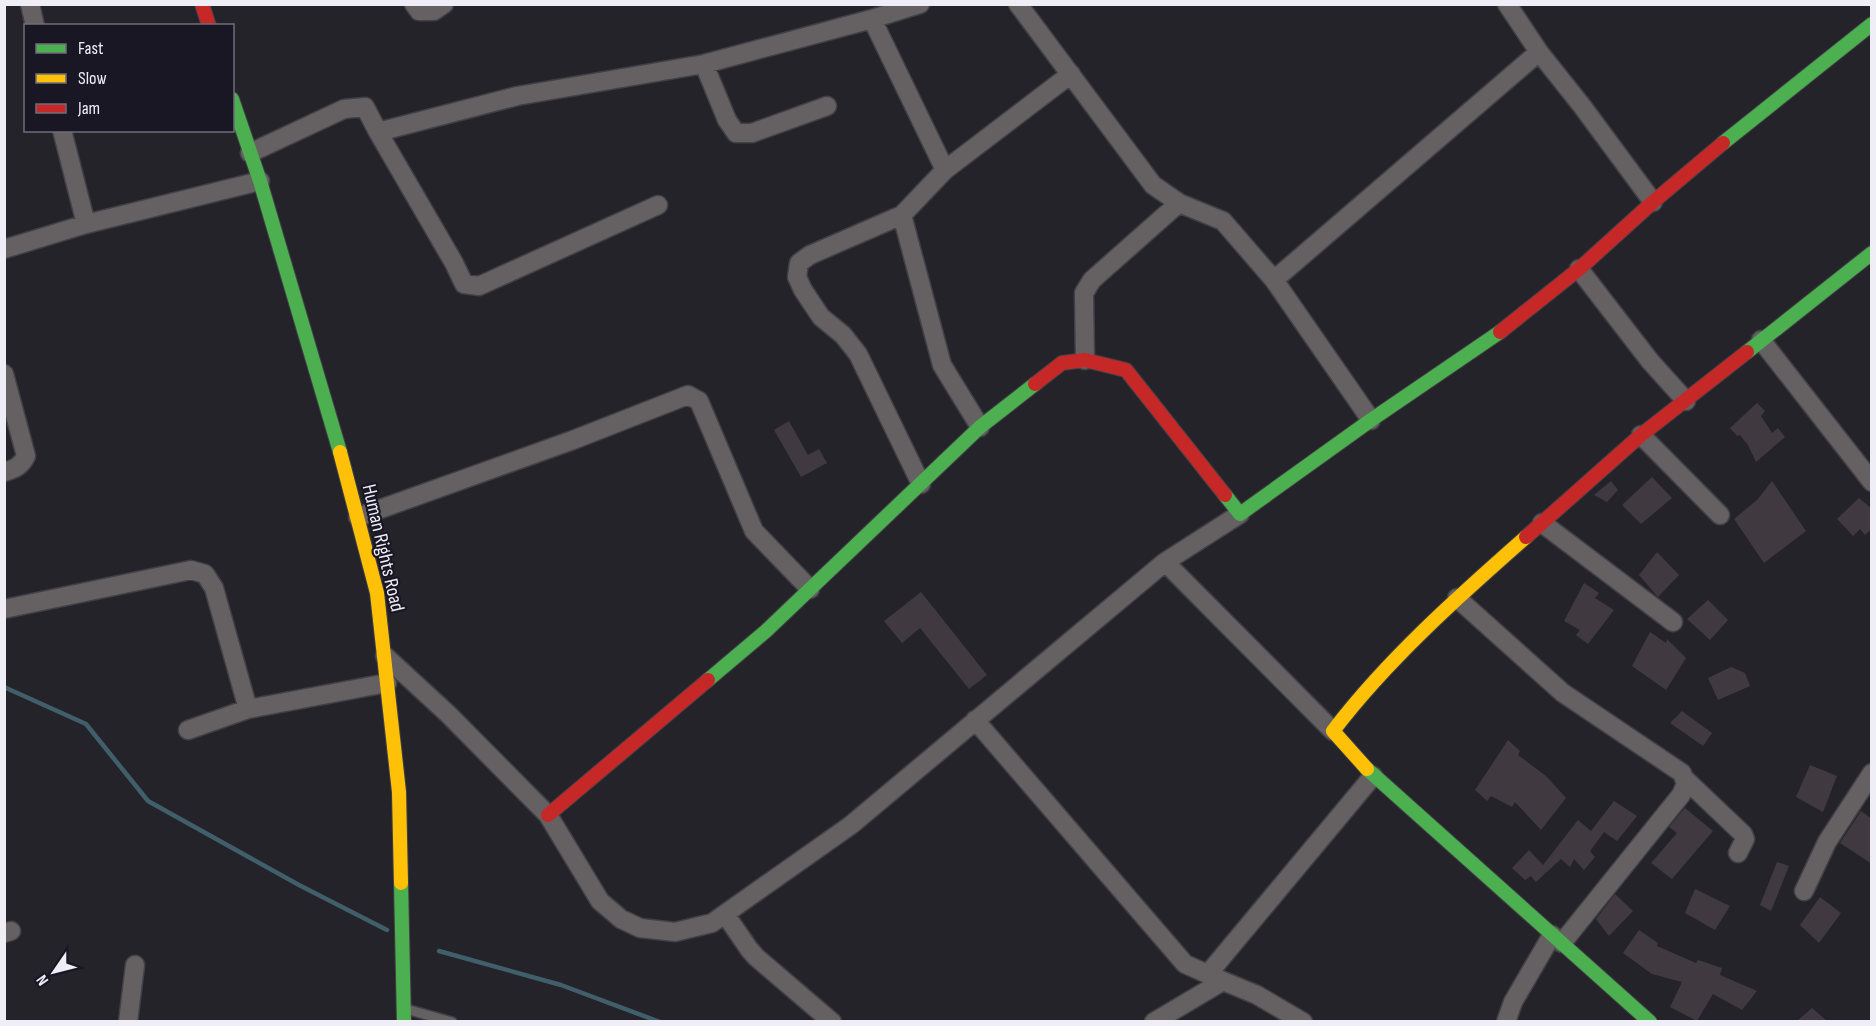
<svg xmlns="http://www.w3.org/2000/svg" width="1876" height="1026" viewBox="0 0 1876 1026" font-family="'Sofia Sans Condensed',sans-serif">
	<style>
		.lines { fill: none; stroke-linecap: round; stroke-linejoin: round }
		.stream { stroke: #415f6b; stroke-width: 4.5 }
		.building { fill: #403a40 }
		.lane-casing { stroke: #414046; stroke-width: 12 }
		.street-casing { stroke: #414046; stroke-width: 21 }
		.fast-casing { stroke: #414046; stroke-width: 16 }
		.slow-casing { stroke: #414046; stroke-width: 16 }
		.jam-casing { stroke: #414046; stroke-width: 16 }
		.lane { stroke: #656162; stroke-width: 9 }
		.street { stroke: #656162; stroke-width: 18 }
		.fast { stroke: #4caf50; stroke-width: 14 }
		.slow { stroke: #ffc107; stroke-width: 14 }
		.jam { stroke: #c62828; stroke-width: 14 }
		.labels { text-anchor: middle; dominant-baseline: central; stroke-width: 4.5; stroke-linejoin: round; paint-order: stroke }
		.street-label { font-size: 20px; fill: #efedf6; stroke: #1a1724 }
	</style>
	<rect width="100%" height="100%" fill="#24232a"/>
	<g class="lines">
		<path class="stream" d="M 4,687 L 86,724 L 148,801 L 299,885 L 387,930
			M 439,951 L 561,985 L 660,1022"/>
	</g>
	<path class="building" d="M 1757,403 L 1765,411 L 1761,416 L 1772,433 L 1778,428 L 1785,437 L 1756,462 L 1748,445 L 1740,435 L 1737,436 L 1730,428 Z
		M 789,421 L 808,455 L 819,449 L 827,463 L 801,477 L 774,430 Z
		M 1652,477 L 1672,498 L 1641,524 L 1622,505 Z
		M 1611,481 L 1618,490 L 1607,502 L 1594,495 Z
		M 1772,481 L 1806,531 L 1764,563 L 1734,519 L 1757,500 Z
		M 1859,498 L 1872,509 L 1872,529 L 1865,535 L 1860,529 L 1853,536 L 1837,519 Z
		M 1657,552 L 1679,575 L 1658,597 L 1639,575 Z
		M 1584,583 L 1599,593 L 1595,598 L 1614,610 L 1588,644 L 1576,635 L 1580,630 L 1564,621 Z
		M 921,592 L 987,675 L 969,689 L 920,628 L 902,643 L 884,621 Z
		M 1708,600 L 1728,620 L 1710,640 L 1687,619 Z
		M 1650,632 L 1666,643 L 1667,639 L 1686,658 L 1666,690 L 1632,666 Z
		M 1731,667 L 1745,673 L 1750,686 L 1718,700 L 1708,678 Z
		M 1682,711 L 1712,733 L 1703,746 L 1670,723 Z
		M 1508,740 L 1520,751 L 1518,755 L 1546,776 L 1566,798 L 1541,830 L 1515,802 L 1512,807 L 1491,796 L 1487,801 L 1475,790 Z
		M 1810,765 L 1837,776 L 1823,812 L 1796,797 Z
		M 1614,801 L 1637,816 L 1617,841 L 1604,832 L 1590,851 L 1595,857 L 1584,870 L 1574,859 L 1570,867 L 1561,859 L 1536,882 L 1531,876 L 1525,880 L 1512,868 L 1529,850 L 1543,865 L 1578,820 L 1591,831 Z
		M 1685,808 L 1713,831 L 1672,879 L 1651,863 L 1677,833 L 1669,827 Z
		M 1861,811 L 1872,819 L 1872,864 L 1840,843 Z
		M 1777,862 L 1789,866 L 1771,911 L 1760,905 Z
		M 1695,889 L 1730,906 L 1715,930 L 1685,913 Z
		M 1615,894 L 1633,911 L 1609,936 L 1596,919 Z
		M 1820,897 L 1841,913 L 1819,943 L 1800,925 Z
		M 1639,930 L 1658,943 L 1657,946 L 1696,963 L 1698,960 L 1722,968 L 1720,975 L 1757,991 L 1742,1010 L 1713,994 L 1697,1021 L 1670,1007 L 1682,982 L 1652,974 L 1623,953 Z
		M 1812,1008 L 1828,1022 L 1796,1022 Z"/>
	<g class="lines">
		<defs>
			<path id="lane" d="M 406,1009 L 452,1022"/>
			<path id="street" d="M 30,4 L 35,26
				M 414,4 L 419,11 L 434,11 L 444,4
				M 1018,4 L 1153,185 L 1179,203 L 1223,221 L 1274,280 L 1371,420
				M 1507,4 L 1539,52 L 1582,106 L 1653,202
				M 872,19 L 945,170
				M 704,64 L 727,120 L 736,133 L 752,133 L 827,106
				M 62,130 L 86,224
				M 378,132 L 454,263 L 464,284 L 479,286 L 658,205
				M 250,153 L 344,109 L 365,107 L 378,132 L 517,96 L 704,64 L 872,19 L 920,4
				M 902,215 L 810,255 L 799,263 L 797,277 L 803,290 L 821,317 L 843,335 L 858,354 L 921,484
				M 4,249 L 86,224 L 260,181
				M 1579,269 L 1650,361 L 1686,401
				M 1274,280 L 1539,52
				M 1761,340 L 1872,482
				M 1085,360 L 1084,293 L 1092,280 L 1179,203
				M 4,374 L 26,456 C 21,466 15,469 4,472
				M 980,427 L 942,365 L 902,215 L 945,170 L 1071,74
				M 1641,435 L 1720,515
				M 358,517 L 573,440 L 688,395 L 699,401 L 754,531 L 810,589
				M 1542,523 L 1673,622
				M 1165,562 L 1333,731
				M 1457,598 L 1563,693 L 1682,773 L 1686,784 L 1681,795 L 1562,943
				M 4,609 L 191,570 L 205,574 L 214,588 L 248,709
				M 385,656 L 448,714 L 548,815 L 600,901 L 621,919 L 640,928 L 675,932 L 712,923 L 851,825 L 1165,562 L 1240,514
				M 975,720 L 1185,964 L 1223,981
				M 188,730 L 248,709 L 387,683
				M 1684,778 L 1743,834 L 1745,839 L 1738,853
				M 1804,891 L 1827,842 L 1872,773
				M 725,914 L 749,949 L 756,957 L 832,1022
				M 4,933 L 11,931
				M 1208,974 L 1373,776
				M 128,1022 L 135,965
				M 1154,1022 L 1223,981 L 1257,995 L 1303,1022
				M 1506,1022 L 1513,1002 L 1552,935"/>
			<path id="fast" d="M 232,99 L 260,181 L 340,452
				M 1723,143 L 1872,24
				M 1747,352 L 1872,253
				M 1225,495 L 1240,514 L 1371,420 L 1500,332
				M 708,680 L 766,631 L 980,427 L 1035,384
				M 1367,769 L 1650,1022
				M 401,883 L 404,1022"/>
			<path id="slow" d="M 340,452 L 377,593 L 399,792 L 401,883
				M 1367,769 L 1333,731 C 1387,660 1459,596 1526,537"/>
			<path id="jam" d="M 202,4 L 209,26
				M 1500,332 L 1579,269 L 1653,202 L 1723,143
				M 1035,384 L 1062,363 L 1085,360 L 1126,370 L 1225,495
				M 1526,537 L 1641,435 L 1747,352
				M 548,815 L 708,680"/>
		</defs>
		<use href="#lane" class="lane-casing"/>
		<use href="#street" class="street-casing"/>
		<use href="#fast" class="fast-casing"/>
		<use href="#slow" class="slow-casing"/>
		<use href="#jam" class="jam-casing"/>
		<use href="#lane" class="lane"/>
		<use href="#street" class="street"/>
		<use href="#fast" class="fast"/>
		<use href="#slow" class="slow"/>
		<use href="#jam" class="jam"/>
	</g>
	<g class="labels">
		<g class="street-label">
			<text transform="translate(383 548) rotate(77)">Human Rights Road</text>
		</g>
	</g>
	<rect width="1876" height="1026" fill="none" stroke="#efedf6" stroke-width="12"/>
	<rect x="24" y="24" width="210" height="108" fill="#1a1724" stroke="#6f6d78" stroke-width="1.5"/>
	<rect x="36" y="44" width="30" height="9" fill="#4caf50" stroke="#6f6d78" stroke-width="1.5"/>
	<text x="78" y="54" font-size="18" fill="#efedf6">Fast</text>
	<rect x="36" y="74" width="30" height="9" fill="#ffc107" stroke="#6f6d78" stroke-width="1.5"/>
	<text x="78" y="84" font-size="18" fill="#efedf6">Slow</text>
	<rect x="36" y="104" width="30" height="9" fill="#c62828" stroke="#6f6d78" stroke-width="1.5"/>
	<text x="78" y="114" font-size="18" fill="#efedf6">Jam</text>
	<g transform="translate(54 972) rotate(235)" stroke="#1a1724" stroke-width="4.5" paint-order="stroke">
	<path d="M0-4.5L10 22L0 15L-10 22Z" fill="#efedf6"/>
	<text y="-9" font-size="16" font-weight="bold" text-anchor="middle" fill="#efedf6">N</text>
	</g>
</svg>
